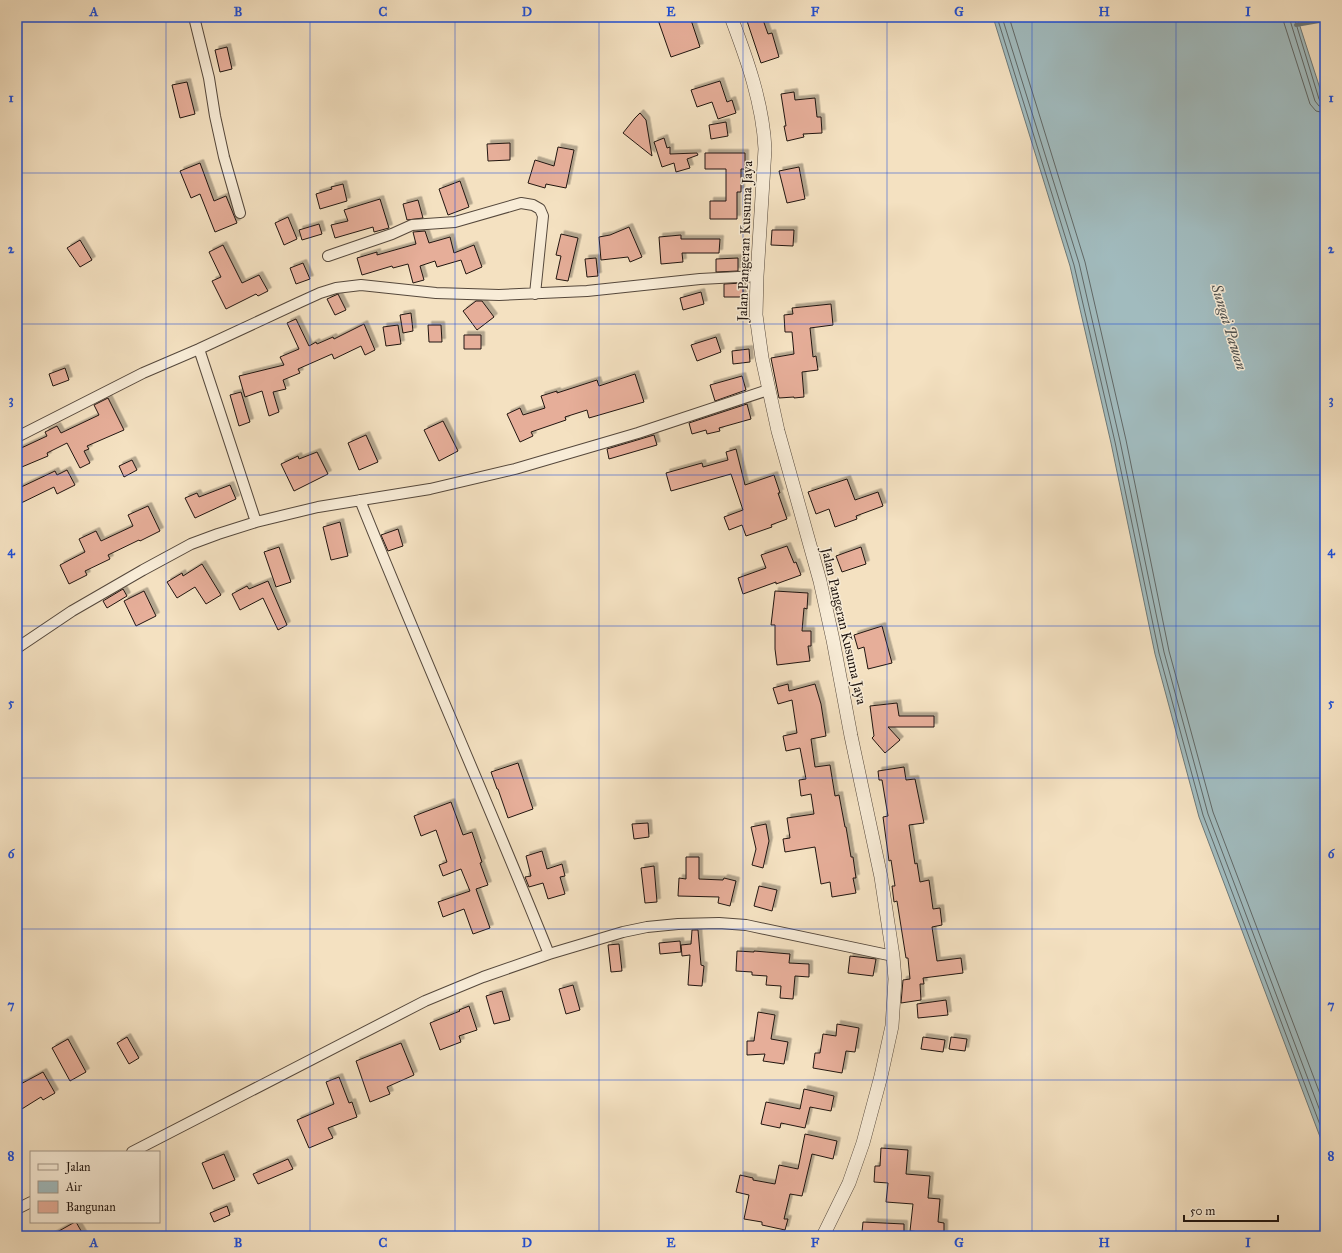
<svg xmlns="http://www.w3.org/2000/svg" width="1342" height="1253" viewBox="0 0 1342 1253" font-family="'IM FELL Great Primer',serif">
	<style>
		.water { fill: #a1bbbe; stroke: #6d7978 }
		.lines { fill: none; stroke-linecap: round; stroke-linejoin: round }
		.shore { stroke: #606867; stroke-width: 1 }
		.stream { stroke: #6d7978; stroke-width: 4 }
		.building { fill: #e6ae99; stroke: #201510; filter: url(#shadow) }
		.minor-casing { stroke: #55483c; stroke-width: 12 }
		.tertiary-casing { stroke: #55483c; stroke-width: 14 }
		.minor { stroke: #f8ecd7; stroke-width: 10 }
		.tertiary { stroke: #f8ecd7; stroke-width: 13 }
		.grid { fill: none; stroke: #1d4ed8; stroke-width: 1; stroke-opacity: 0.55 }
		.labels { text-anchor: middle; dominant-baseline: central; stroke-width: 3; stroke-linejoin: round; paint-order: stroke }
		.street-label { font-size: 14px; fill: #201510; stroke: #f8ecd7 }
		.water-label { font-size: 15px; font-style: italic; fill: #4d4f4d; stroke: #f8ecd7 }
		.neatline { fill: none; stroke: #1d4ed8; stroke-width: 1.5 }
		.grid-label { font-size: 13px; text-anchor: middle; font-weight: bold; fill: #1d4ed8 }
	</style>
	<defs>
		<filter id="shadow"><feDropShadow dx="3.5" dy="-3.5" stdDeviation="0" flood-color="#0004"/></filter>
	</defs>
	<rect width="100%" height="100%" fill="#f4e1c1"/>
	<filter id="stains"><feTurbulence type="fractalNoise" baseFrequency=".005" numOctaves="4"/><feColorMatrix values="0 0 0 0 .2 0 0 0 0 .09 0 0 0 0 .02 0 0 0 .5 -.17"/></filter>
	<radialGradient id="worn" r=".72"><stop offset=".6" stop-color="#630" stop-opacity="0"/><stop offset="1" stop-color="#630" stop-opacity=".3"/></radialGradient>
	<path class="water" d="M 993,17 L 1297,17 L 1325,104 L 1325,1150 L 1199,817 L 1155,654 L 1111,443 L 1070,266 Z"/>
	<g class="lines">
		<path class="shore" d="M 997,17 L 1074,265 L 1115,442 L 1159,653 L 1203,815 L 1325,1138
			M 1002,17 L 1079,263 L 1120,441 L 1164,652 L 1208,814 L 1325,1124
			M 1009,17 L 1085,262 L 1126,440 L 1169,651 L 1213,812 L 1325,1107
			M 1283,17 L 1284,23 L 1310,104 L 1316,111 L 1325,113
			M 1289,17 L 1315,101 L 1319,106 L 1325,107
			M 1294,17 L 1319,99 L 1321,102 L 1325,102"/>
		<path class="stream" d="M 1296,25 L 1325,20"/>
	</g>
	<path class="building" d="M 657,17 L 690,17 L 700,47 L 671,57 Z
		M 759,17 L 762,17 L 768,34 L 772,33 L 779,57 L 761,63 L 747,21 Z
		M 227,47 L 232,69 L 220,72 L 215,50 Z
		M 720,81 L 727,102 L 732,100 L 736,113 L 718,119 L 712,102 L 697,107 L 691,90 Z
		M 187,82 L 195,114 L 180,118 L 172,85 Z
		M 794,92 L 795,100 L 815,98 L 817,117 L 821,117 L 822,133 L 803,134 L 804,137 L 787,141 L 784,126 L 786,126 L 781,94 Z
		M 640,113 L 646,120 L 652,156 L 623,133 L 635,118 Z
		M 726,122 L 728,136 L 711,139 L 709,125 Z
		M 664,138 L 667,148 L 670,147 L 670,154 L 697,153 L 698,155 L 687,159 L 690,168 L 676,172 L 674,163 L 662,167 L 654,142 Z
		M 510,143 L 510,160 L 488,161 L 487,144 Z
		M 558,147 L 574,150 L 566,188 L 546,184 L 545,188 L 528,183 L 535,160 L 554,166 Z
		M 705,153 L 745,153 L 745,169 L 741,169 L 741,192 L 737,192 L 737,219 L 710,219 L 710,201 L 726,201 L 726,169 L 705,169 Z
		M 200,163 L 214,201 L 226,196 L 237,223 L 215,232 L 200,194 L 191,198 L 180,171 Z
		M 799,167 L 805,199 L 787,203 L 779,171 Z
		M 460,181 L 469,207 L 448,215 L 439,189 Z
		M 343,184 L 347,201 L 320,209 L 316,194 L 332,189 L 331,187 Z
		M 380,199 L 389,228 L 374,232 L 373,227 L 335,238 L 331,225 L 348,221 L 344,210 Z
		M 418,200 L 423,218 L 407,220 L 403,204 Z
		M 288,217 L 297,239 L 284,245 L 275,223 Z
		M 319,224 L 322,234 L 302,240 L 299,230 Z
		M 629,227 L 642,257 L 630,262 L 628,257 L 601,260 L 599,237 L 610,235 Z
		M 772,230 L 794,230 L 793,246 L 771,245 Z
		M 425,231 L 429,243 L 450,237 L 454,253 L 474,245 L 482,267 L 466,274 L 461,260 L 437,267 L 435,261 L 420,266 L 424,280 L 413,283 L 408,264 L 393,268 L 392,266 L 362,275 L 357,258 L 377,252 L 377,255 L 416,244 L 413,232 Z
		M 561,234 L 578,238 L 568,281 L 556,279 L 561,256 L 556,255 Z
		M 681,235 L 681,239 L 720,239 L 719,253 L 682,253 L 683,262 L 661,264 L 659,237 Z
		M 80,240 L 92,260 L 80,267 L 67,248 Z
		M 223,245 L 242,283 L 259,275 L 268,291 L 258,296 L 256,294 L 226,309 L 212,281 L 221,277 L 209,252 Z
		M 596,258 L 598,276 L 587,277 L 585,259 Z
		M 738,258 L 738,271 L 716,272 L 716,259 Z
		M 303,263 L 310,279 L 296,284 L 290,268 Z
		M 743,283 L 743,297 L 724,297 L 724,284 Z
		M 701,292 L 704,304 L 683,310 L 680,298 Z
		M 338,294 L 346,310 L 335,315 L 327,299 Z
		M 476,301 L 482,301 L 494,317 L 477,330 L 463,311 Z
		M 831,304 L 833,325 L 810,328 L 813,357 L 816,356 L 818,370 L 802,372 L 804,397 L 794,398 L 794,397 L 779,398 L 771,358 L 794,354 L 792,332 L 785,332 L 784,315 L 793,314 L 792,308 Z
		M 411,313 L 413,331 L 403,333 L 400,315 Z
		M 296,319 L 309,346 L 316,342 L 317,344 L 333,337 L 334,339 L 364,324 L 375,350 L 365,355 L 361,346 L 334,359 L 332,354 L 298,369 L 300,373 L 283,380 L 286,389 L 273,392 L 279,412 L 269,416 L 262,391 L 245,397 L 239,376 L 284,365 L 280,357 L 299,349 L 287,323 Z
		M 398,325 L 401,344 L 386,346 L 383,327 Z
		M 428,325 L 441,325 L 442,342 L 429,342 Z
		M 464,335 L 481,335 L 481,349 L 464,349 Z
		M 716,337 L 721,352 L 697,361 L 691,345 Z
		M 749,349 L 750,362 L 733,364 L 732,351 Z
		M 65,368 L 69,380 L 53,386 L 49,374 Z
		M 635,374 L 644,402 L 589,418 L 587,410 L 565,417 L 566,420 L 531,432 L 533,436 L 520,442 L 507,414 L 520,408 L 523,415 L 545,408 L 541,396 L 557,391 L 557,393 L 597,380 L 599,386 Z
		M 742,376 L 746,390 L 715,401 L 710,385 Z
		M 241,392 L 250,422 L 239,426 L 230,395 Z
		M 108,398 L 124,430 L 87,446 L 89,449 L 84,451 L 90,463 L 80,468 L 67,443 L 47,453 L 48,456 L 17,469 L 17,450 L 47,436 L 45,432 L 57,426 L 61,433 L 99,415 L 94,405 Z
		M 747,404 L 751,419 L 719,428 L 720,431 L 707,434 L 706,430 L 692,434 L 689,423 Z
		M 443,421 L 458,451 L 439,461 L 424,430 Z
		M 366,435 L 378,462 L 359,470 L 348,443 Z
		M 654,435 L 657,445 L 609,459 L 607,449 Z
		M 736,449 L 745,485 L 774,475 L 780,493 L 778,493 L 787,519 L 771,525 L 772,527 L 746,536 L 742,525 L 729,530 L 724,517 L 743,510 L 731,474 L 671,491 L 666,473 L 702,463 L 703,467 L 728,460 L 726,452 Z
		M 317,452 L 328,474 L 294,491 L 281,464 L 298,456 L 299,459 Z
		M 132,460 L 137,470 L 124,477 L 119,466 Z
		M 67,470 L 75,485 L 57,494 L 54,487 L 17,505 L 17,489 L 55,471 L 57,475 Z
		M 847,479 L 855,500 L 878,492 L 883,506 L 856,516 L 857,519 L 835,527 L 829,509 L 816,514 L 808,492 Z
		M 230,485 L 236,499 L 195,518 L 185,498 L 197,493 L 199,497 Z
		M 148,506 L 160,531 L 140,541 L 139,540 L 108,555 L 110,559 L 85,571 L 87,575 L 69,584 L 60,565 L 85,552 L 79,539 L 96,531 L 101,541 L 133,526 L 128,515 Z
		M 340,522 L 348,556 L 331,560 L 323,527 Z
		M 398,529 L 403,546 L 388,551 L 381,535 Z
		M 787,546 L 794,563 L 796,562 L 801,575 L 776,584 L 776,582 L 743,594 L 738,578 L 766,568 L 761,555 Z
		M 279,547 L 291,582 L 276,587 L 264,552 Z
		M 861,547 L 866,564 L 842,572 L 836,556 Z
		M 202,564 L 221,595 L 206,604 L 195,587 L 177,598 L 167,582 L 182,573 L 183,576 Z
		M 268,581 L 287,625 L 278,630 L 263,598 L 240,610 L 232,594 L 247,586 L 249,589 Z
		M 123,589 L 127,596 L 107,608 L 103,601 Z
		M 144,591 L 156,616 L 136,626 L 124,601 Z
		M 775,591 L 808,593 L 807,609 L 804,608 L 802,631 L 811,631 L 811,646 L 808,646 L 810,661 L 777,665 L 775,649 L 775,625 L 771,625 Z
		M 882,626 L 892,663 L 868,669 L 864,647 L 858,649 L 854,635 Z
		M 788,684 L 789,691 L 815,684 L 821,704 L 826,736 L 811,739 L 815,767 L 830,765 L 835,796 L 839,795 L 845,827 L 846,827 L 851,857 L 853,857 L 856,878 L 853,878 L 856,893 L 832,897 L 830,882 L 821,884 L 815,847 L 785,852 L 783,839 L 790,838 L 787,818 L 814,814 L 811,794 L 801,796 L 799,780 L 806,779 L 800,748 L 786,751 L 783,736 L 797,733 L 792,700 L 778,704 L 773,688 Z
		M 897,703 L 899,716 L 934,716 L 934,727 L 888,727 L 900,740 L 885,753 L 872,738 L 874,736 L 870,706 Z
		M 518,763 L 533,809 L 508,818 L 498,789 L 497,789 L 491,772 Z
		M 904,767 L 906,780 L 915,779 L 924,823 L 909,825 L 915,864 L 917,863 L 920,882 L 929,880 L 933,909 L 940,908 L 942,925 L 932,927 L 937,961 L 961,958 L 963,973 L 923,978 L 924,984 L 920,984 L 921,1000 L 901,1003 L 903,980 L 910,979 L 908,958 L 906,958 L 897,901 L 894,902 L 892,886 L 895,886 L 891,860 L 889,861 L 883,817 L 888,816 L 882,780 L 879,780 L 878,771 Z
		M 451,802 L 463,835 L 472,832 L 482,862 L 480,863 L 488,885 L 476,889 L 490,928 L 473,934 L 464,909 L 443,917 L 438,902 L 470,891 L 461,869 L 443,876 L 439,865 L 447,862 L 436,830 L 421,836 L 414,816 Z
		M 648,823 L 649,837 L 634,839 L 632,824 Z
		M 766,824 L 769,841 L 763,868 L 752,865 L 756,849 L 751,827 Z
		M 542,851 L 547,869 L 562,864 L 565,876 L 560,877 L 565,894 L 548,899 L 543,883 L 529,887 L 525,877 L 531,876 L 526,856 Z
		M 686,857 L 699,857 L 699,879 L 723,880 L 724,878 L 736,881 L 730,906 L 718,903 L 719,897 L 678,896 L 679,878 L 686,879 Z
		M 654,866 L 657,902 L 645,903 L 641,868 Z
		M 759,886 L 777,890 L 772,911 L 754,906 Z
		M 692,930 L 698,930 L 701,965 L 704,966 L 702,986 L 688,985 L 690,955 L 682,956 L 681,945 L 691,944 Z
		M 680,941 L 681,952 L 660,954 L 659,943 Z
		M 619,944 L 622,971 L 611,972 L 608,945 Z
		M 737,951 L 754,952 L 754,951 L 790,954 L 789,963 L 809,964 L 809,977 L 795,976 L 793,999 L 780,998 L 781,986 L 766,985 L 767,976 L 752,975 L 752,972 L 736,971 Z
		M 850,956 L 876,959 L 873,976 L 848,973 Z
		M 573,985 L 580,1010 L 566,1014 L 559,989 Z
		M 502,991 L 510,1020 L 494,1024 L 486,996 Z
		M 946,1000 L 948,1015 L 918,1018 L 917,1004 Z
		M 469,1006 L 477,1030 L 459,1036 L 461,1042 L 440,1050 L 430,1023 L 460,1011 L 459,1010 Z
		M 758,1012 L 775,1015 L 771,1039 L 788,1042 L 784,1064 L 763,1061 L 765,1054 L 747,1055 L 747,1041 L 754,1041 Z
		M 837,1024 L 859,1028 L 855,1052 L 846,1051 L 842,1073 L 813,1068 L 815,1053 L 820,1053 L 823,1034 L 836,1036 Z
		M 127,1037 L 139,1058 L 129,1064 L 117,1043 Z
		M 923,1037 L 945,1040 L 943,1052 L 921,1049 Z
		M 951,1037 L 967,1039 L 965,1051 L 949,1049 Z
		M 68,1039 L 86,1072 L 70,1081 L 52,1048 Z
		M 401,1043 L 414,1075 L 387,1087 L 390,1094 L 370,1102 L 356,1061 Z
		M 43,1072 L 55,1093 L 43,1100 L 41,1097 L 17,1112 L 17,1086 Z
		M 339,1077 L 349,1103 L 352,1102 L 357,1117 L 328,1128 L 333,1138 L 309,1148 L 297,1120 L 334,1104 L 326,1082 Z
		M 804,1089 L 834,1096 L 831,1111 L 810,1107 L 805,1128 L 781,1123 L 780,1128 L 761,1124 L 766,1102 L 800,1109 Z
		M 805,1134 L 837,1141 L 833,1159 L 812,1154 L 802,1196 L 790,1194 L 784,1219 L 788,1219 L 785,1230 L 762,1225 L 762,1222 L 744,1219 L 749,1195 L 736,1192 L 740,1175 L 753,1178 L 753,1180 L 775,1184 L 779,1165 L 798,1169 Z
		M 881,1148 L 908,1150 L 906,1174 L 930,1176 L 928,1198 L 940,1199 L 938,1222 L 944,1223 L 944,1234 L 910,1231 L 913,1204 L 886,1202 L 888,1183 L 874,1182 L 875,1166 L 880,1166 Z
		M 224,1154 L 235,1180 L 213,1189 L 202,1163 Z
		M 288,1159 L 293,1169 L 258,1184 L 253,1174 Z
		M 227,1206 L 230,1215 L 214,1222 L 210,1213 Z
		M 76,1222 L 84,1236 L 50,1236 L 75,1222 Z
		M 863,1222 L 904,1224 L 904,1236 L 887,1236 L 887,1234 L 862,1232 Z"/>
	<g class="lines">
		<defs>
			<path id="minor" d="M 194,17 L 209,78 L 215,116 L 224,157 L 240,213
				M 328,256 L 392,234 L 412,225 L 455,222 L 521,203 L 533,205 L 540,209 L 543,216 L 535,294
				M 199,349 L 256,522
				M 17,437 L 143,373 L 199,349 L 298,303 L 320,293 L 336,288 L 361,285 L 436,293 L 499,295 L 587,291 L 700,279 L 757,276
				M 360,500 C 421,652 488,802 549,954
				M 17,648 L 72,611 L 143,570 L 191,544 L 218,534 L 256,522 L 318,507 L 430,489 L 515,469 L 638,433 L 768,390
				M 132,1152 L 425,1001 L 483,977 L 549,954 L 623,932 L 647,927 L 678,924 L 719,923 L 746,925 L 893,956
				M 17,1209 L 31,1202"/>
			<path id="tertiary" d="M 731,17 C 747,59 763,104 765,149 L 757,276 L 756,315 L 762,358 L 778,431 L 820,581 L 833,640 L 851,736 L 881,877 L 893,956 L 895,979 L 892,1026 L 881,1076 L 863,1143 L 849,1183 L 823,1236"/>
		</defs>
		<use href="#minor" class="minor-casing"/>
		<use href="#tertiary" class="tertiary-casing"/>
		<use href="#minor" class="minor"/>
		<use href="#tertiary" class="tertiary"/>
	</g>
	<path class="grid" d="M 166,17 L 166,1236M 310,17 L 310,1236M 455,17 L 455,1236M 599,17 L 599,1236M 743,17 L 743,1236M 887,17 L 887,1236M 1032,17 L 1032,1236M 1176,17 L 1176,1236M 17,173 L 1325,173M 17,324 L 1325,324M 17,475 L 1325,475M 17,626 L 1325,626M 17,778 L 1325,778M 17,929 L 1325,929M 17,1080 L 1325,1080"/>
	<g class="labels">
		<g class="street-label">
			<text transform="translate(745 241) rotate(-88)">Jalan Pangeran Kusuma Jaya</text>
			<text transform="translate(844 626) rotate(77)">Jalan Pangeran Kusuma Jaya</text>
		</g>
		<g class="water-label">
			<text transform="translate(1229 327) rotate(73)">Sungai Pawan</text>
		</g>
	</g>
	<rect width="1342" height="1253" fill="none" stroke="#f4e1c1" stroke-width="44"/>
	<rect x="30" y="1151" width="130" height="72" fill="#f8ecd7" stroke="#a29687"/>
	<rect x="38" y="1164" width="20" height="6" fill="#f8ecd7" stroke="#a29687"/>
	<text x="66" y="1171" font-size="12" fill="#201510">Jalan</text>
	<rect x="38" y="1181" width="20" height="12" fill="#a1bbbe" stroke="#a29687"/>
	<text x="66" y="1191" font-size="12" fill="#201510">Air</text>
	<rect x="38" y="1201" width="20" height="12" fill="#e6ae99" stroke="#a29687"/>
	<text x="66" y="1211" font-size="12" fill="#201510">Bangunan</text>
	<path d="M1184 1215v6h94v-6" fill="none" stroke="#201510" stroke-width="2"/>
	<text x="1190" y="1215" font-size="12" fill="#201510" stroke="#f8ecd7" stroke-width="3" paint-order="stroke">50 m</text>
	<rect x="22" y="22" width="1298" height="1209" class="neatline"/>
	<g class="grid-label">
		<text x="94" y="16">A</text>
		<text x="238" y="16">B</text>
		<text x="383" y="16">C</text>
		<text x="527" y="16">D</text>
		<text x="671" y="16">E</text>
		<text x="815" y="16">F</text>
		<text x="959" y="16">G</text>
		<text x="1104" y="16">H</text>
		<text x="1248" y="16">I</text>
		<text x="11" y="102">1</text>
		<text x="1331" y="102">1</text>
		<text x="11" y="253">2</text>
		<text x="1331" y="253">2</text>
		<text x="11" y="404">3</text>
		<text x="1331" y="404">3</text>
		<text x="11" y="555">4</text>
		<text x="1331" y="555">4</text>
		<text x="11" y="707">5</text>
		<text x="1331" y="707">5</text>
		<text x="11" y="858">6</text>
		<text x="1331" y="858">6</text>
		<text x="11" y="1009">7</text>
		<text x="1331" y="1009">7</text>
		<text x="11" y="1160">8</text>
		<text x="1331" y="1160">8</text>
		<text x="94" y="1247">A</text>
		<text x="238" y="1247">B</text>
		<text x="383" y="1247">C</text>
		<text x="527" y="1247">D</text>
		<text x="671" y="1247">E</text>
		<text x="815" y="1247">F</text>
		<text x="959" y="1247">G</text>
		<text x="1104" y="1247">H</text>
		<text x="1248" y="1247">I</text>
	</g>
	<rect width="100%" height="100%" filter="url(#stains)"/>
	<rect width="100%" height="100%" fill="url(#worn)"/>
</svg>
